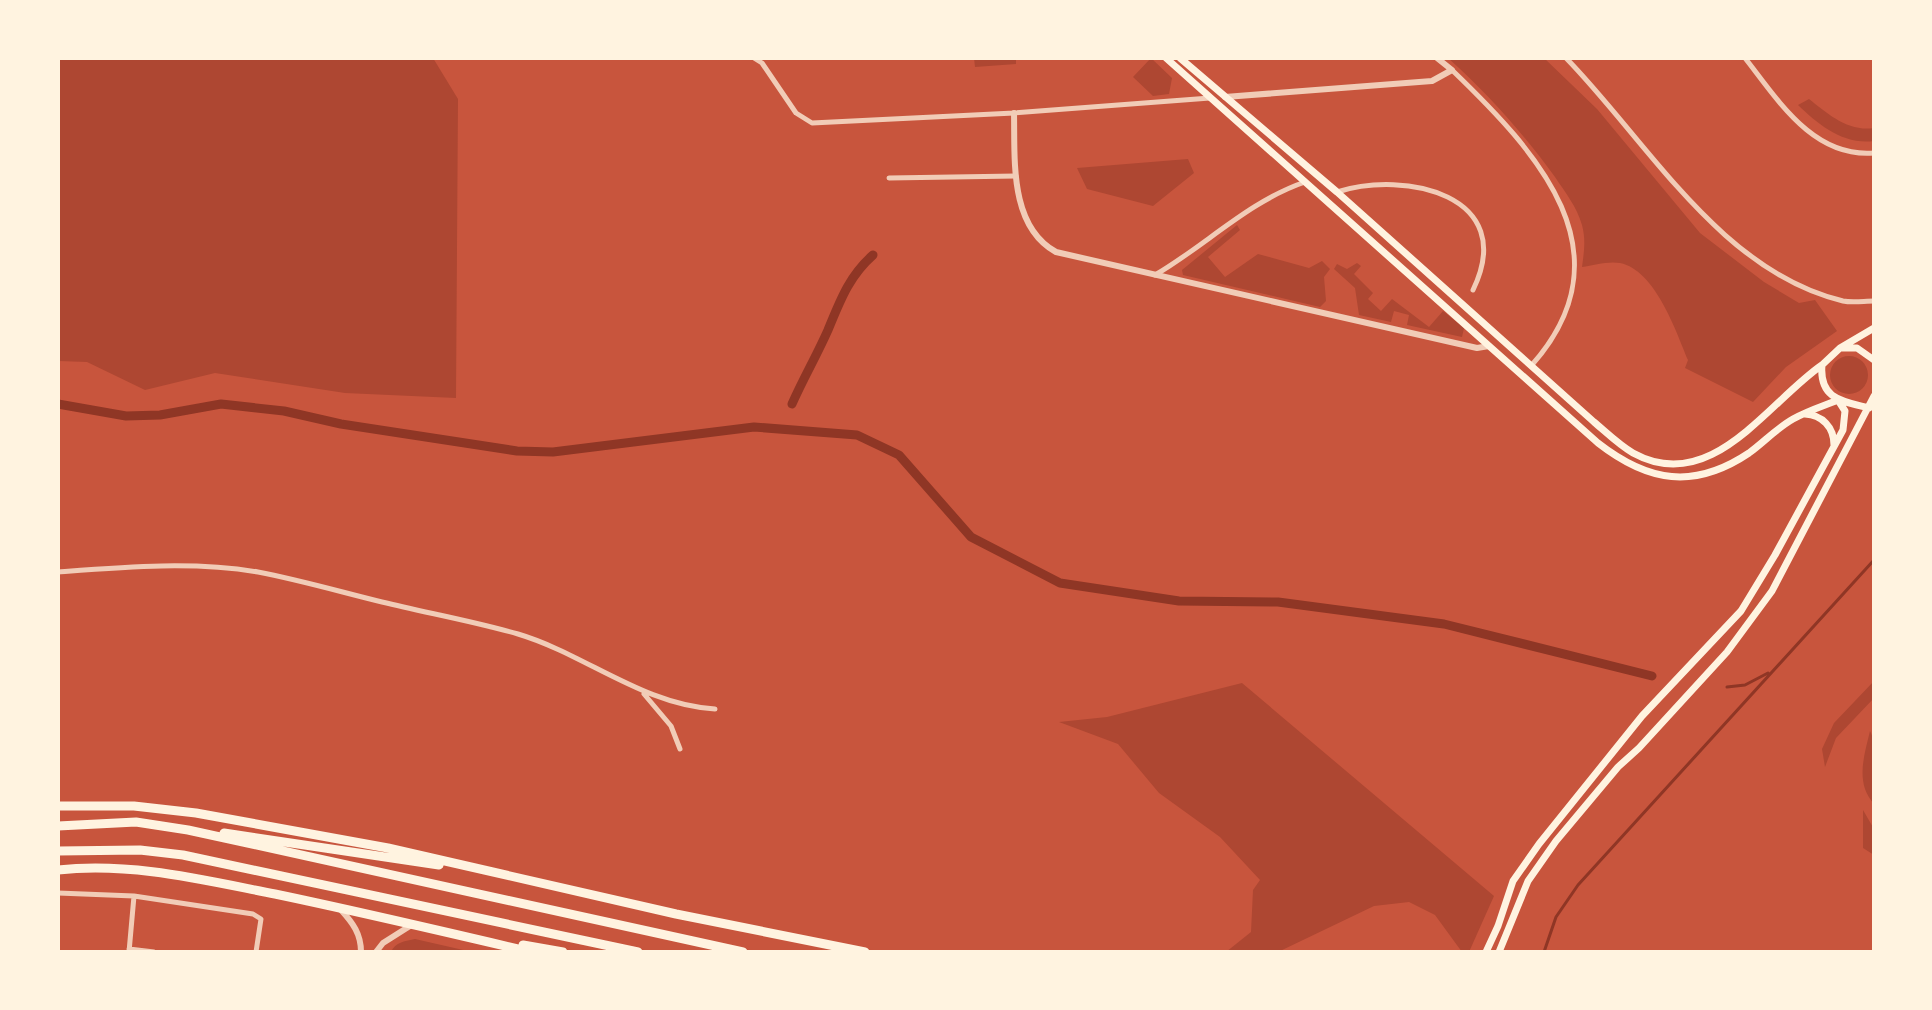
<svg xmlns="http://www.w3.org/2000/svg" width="1932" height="1010" viewBox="0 0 1932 1010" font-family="'Roboto Condensed',sans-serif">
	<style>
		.green { fill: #ae4732 }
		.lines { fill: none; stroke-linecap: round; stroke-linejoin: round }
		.stream { stroke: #8f3625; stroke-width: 3 }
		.canal { stroke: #8f3625; stroke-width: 9 }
		.minor { stroke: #f1ccb7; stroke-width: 5 }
		.tertiary { stroke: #f1ccb7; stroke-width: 6 }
		.secondary { stroke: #fff3e0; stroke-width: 7 }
		.trunk { stroke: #fff3e0; stroke-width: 9 }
	</style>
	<rect width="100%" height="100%" fill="#c8553d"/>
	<path class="green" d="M 58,58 L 433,58 L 458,99 L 456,398 L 345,393 L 215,373 L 145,390 L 87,362 L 58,361 Z
		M 974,58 L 1016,58 L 1016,64 L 975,67 Z
		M 1151,58 L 1172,78 L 1169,94 L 1153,96 L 1133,77 Z
		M 1448,58 L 1544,58 L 1597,109 L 1700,233 L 1764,282 L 1799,303 L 1815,300 L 1837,331 L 1786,367 L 1753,402 L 1685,368 L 1688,360 C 1676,331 1655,270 1620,263 C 1608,261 1594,265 1582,267 C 1584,252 1586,240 1582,225 C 1577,207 1565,192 1555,177 C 1523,133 1488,94 1448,58 Z
		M 1809,99 C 1828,114 1848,132 1874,128 L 1874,141 C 1843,145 1819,125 1798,105 Z
		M 1188,159 L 1194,173 L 1153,206 L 1087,189 L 1077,168 Z
		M 1237,225 L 1240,230 L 1208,257 L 1225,277 L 1258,254 L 1309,268 L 1322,261 L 1330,269 L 1324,277 L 1326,301 L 1320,307 L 1183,275 L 1182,270 Z
		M 1357,263 L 1361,266 L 1354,274 L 1373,293 L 1368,299 L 1381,311 L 1392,299 L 1429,327 L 1443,311 L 1464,328 L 1462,337 L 1407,325 L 1409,315 L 1394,311 L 1391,322 L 1359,315 L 1355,288 L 1334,269 L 1337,264 L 1347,269 Z
		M1830 375a19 19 0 1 1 38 0a19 19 0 1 1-38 0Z
		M 1874,681 L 1874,698 L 1836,738 L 1825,767 L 1822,749 L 1834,723 Z
		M 1242,683 L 1494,896 L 1469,952 L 1462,952 L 1435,915 L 1409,902 L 1374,906 L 1278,952 L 1226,952 L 1251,932 L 1253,890 L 1260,880 L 1220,837 L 1159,793 L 1118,744 L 1059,722 L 1107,717 Z
		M 1870,731 C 1876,741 1870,750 1874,758 L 1874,804 C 1855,783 1864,756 1870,731 Z
		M 1863,810 L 1874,829 L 1874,855 L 1863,848 Z
		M 415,939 L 472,952 L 391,952 C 395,942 406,941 415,939 Z"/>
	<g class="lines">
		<path class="stream" d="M 1727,687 L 1745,685 L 1768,673
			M 1544,952 L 1556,917 L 1578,885 L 1874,560"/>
		<path class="canal" d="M 58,404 L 126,416 L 160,415 L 221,404 L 284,411 L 341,424 L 517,451 L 553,452 L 754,427 L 857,435 L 899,455 L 971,537 L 1060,583 L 1179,601 L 1278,602 L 1444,624 L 1652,676
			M 792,404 C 803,379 817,355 828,330 C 840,301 849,276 873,255"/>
		<path class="minor" d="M 754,58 L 762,63 L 796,113 L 812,123 L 1014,113 L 1210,98
			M 1566,58 C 1648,142 1721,272 1843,301 C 1853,303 1864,301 1874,301
			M 1745,58 C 1778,100 1813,158 1874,153
			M 1452,70 C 1537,152 1632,253 1531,366
			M 889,178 L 1016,176
			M 1337,192 C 1405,170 1519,195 1473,290
			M 1155,275 C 1205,246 1249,201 1305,182
			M 58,572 C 123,567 193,561 258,572 C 300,580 341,592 382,602 C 427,613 473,621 518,634 C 585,654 643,705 715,709
			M 644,694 L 671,726 L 680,749
			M 58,893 L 134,896 L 253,914 L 261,919 L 256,952
			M 129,949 L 154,952
			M 129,952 L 134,896"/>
		<path class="tertiary" d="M 1225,97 L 1432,81 L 1452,70 L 1437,58
			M 1014,113 C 1015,159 1009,226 1056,252 L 1477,348 L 1489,346
			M 341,910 C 353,923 361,934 361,952
			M 376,952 L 383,943 L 413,924"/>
		<path class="secondary" d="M 1166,58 L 1598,443 C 1648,482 1694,490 1749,453 C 1764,442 1777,428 1793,419 C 1807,411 1823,406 1838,400
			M 1180,58 L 1337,192 L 1594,422 C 1606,432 1619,445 1633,453 C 1711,496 1767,403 1822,365
			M 1842,348 L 1857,348 L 1874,360
			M 1869,408 C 1842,401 1819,399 1822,365 L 1840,348 L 1874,328
			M 1805,414 C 1822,415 1834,427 1834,445
			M 1486,952 L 1498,926 L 1513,881 L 1539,844 L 1642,716 L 1741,611 L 1775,555 L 1843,430 L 1845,411 L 1838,400
			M 1499,952 L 1528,881 L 1556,841 L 1618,767 L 1639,748 L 1727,652 L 1772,591 L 1874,396"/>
		<path class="trunk" d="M 58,806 L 134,806 L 196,813 L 388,848 L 676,914 L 865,952
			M 58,826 L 136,822 L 188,830 L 743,952
			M 224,833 L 439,865
			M 58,851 L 140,850 L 183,855 L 638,952
			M 58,870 C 132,862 203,880 275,894 C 361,912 446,932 531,952
			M 523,945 L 563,952"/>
	</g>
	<rect width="1932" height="1010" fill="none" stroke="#fff3e0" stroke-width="120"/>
</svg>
